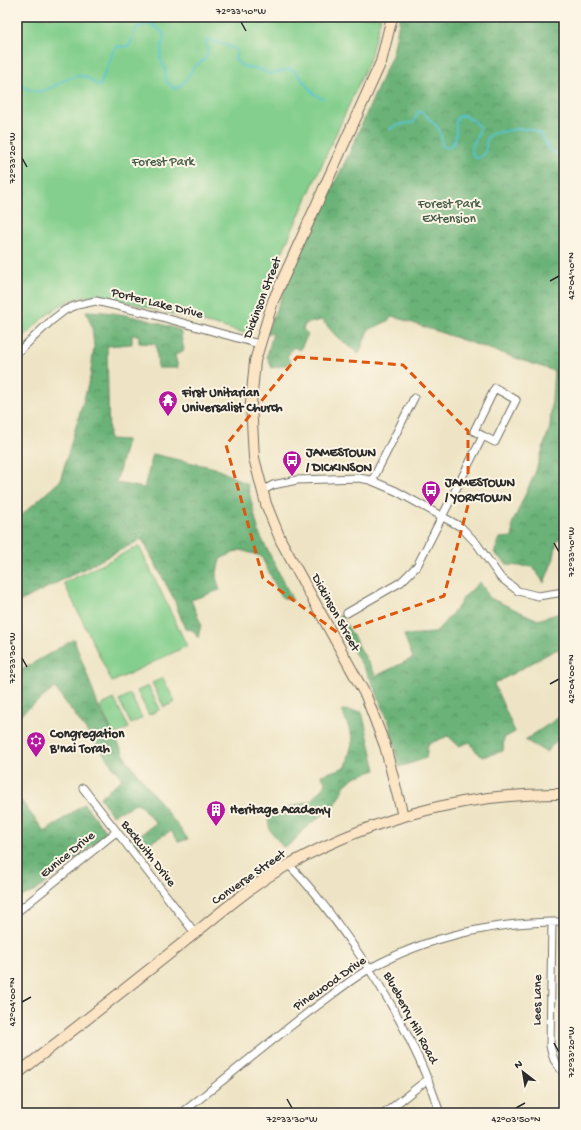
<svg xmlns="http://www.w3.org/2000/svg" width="581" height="1130" viewBox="0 0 581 1130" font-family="'Gochi Hand',sans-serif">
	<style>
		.forest { fill: url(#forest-crowns); stroke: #4b6e52 }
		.park { fill: #84cf8d; stroke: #587d5c }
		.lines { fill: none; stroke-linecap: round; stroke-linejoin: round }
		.stream { stroke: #58c5ce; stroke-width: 2 }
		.minor-casing { stroke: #6f6c61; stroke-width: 9 }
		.secondary-casing { stroke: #6f6c61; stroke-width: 12 }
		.minor { stroke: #fff; stroke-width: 7 }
		.secondary { stroke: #fce5c4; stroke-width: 10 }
		.marked { fill: none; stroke: #df570e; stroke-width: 3; stroke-dasharray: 8 5; stroke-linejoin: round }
		.ticks { fill: none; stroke: #2b2b2b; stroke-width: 1.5 }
		.labels { text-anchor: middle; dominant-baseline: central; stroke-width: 4; stroke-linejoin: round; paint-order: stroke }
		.park-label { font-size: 13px; fill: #465c48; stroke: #fcf5e5 }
		.street-label { font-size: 13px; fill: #2b2b2b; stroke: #fcf5e5 }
		.poi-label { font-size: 13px; font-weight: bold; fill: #2b2b2b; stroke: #fcf5e5; text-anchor: start }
		.neatline { fill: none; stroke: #2b2b2b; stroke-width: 1.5 }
		.ticks-label { font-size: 10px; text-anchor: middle; fill: #2b2b2b }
	</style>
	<defs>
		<pattern id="forest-crowns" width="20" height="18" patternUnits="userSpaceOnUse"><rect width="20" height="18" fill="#6bb278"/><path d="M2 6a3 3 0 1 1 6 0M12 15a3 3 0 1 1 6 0" fill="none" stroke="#589163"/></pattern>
	</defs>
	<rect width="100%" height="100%" fill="#fcf5e5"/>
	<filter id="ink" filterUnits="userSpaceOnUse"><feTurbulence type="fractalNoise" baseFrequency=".025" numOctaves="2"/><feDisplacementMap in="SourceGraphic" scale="8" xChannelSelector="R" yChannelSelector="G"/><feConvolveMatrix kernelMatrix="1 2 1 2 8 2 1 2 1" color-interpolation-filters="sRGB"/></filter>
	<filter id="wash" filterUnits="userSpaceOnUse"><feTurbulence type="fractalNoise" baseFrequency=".012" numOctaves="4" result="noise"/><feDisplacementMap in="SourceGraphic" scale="16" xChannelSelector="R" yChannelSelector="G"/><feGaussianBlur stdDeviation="0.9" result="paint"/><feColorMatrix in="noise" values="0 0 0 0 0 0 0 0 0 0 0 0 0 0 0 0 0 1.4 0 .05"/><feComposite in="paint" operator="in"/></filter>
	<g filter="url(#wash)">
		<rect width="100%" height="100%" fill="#eee4c5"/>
		<path class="forest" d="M 400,17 L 564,17 L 564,536 L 557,540 L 554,558 L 544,583 L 533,567 L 508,565 L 494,553 L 500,538 L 513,537 L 512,524 L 535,473 L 550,427 L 554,371 L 392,316 L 388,321 L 368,330 L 359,354 L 337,337 L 322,320 L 305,324 L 303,330 L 308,334 L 300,350 L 293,347 L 287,357 L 291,362 L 286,365 L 272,368 L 267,356 L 273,333 L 266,334 L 298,257 L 347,158 L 393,53 Z
			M 86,311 C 122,312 147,319 180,330 L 184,350 L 175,355 L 178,368 L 158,368 L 156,344 L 139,343 L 139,335 L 132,335 L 132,344 L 107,346 L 109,439 L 127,440 L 116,483 L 144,488 L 153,454 L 215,468 L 247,484 L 259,533 L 293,601 L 281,597 L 261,556 L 240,550 L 220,559 L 216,577 L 220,590 L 191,600 L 201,624 L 198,638 L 193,630 L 185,629 L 174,599 L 142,539 L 17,603 L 17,519 L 60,481 L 90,378 L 94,347 L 92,327 Z
			M 480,582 L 490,598 L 538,620 L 563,612 L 564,649 L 555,650 L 494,684 L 515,732 L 504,738 L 503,751 L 482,757 L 476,751 L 470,742 L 459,746 L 448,736 L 428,744 L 426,758 L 399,767 L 389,722 L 370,678 L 334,619 L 341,615 L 376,676 L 413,658 L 404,635 L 435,633 L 458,607 L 464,597 Z
			M 74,639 L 99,708 L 127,760 L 188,839 L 179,842 L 171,831 L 140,848 L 132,841 L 156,823 L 138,803 L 112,815 L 100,797 L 122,779 L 55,688 L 17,717 L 17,662 L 20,671 Z
			M 342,710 L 362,712 L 376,770 L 354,777 L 344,786 C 339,808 320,815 304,829 C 296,837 295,843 283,847 L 270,830 L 268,820 L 283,809 L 310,801 L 326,784 L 321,775 L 346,767 L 353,739 Z
			M 564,714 L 564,733 L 546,752 L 525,740 Z
			M 17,796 L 45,832 L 84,804 L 107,833 L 36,891 L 17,898 Z"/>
		<path class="park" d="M 17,17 L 381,17 L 369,61 L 265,290 L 249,334 L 104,296 C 62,293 44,317 17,344 Z
			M 139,546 L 187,646 L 112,682 L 64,583 Z
			M 163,678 L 175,702 L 164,707 L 152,683 Z
			M 148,686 L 160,709 L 149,715 L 137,691 Z
			M 130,694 L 142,718 L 131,724 L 119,700 Z
			M 114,699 L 129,728 L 114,735 L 100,706 Z"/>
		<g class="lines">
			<path class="stream" d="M 153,25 L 160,17
				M 17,84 C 22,86 29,90 34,91 C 51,94 64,75 81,76 C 91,76 92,84 100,86 L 114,50 L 118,46 L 124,47 L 130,45 L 136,29 C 145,21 158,25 164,35 L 160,58 L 165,68 L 166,81 L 175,89 L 183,84 L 194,67 L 206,58 L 208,53 L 206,41 L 208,39 L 234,48 L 237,51 L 235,59 L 242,66 L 258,69 L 270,74 L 291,69 L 295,71 L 314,94 L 323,99
				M 390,129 L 397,125 L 414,122 L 418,112 L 423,112 C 427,118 438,125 440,131 C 442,136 440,141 443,146 L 447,148 C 460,142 454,129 457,118 L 463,115 L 474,121 L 480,128 L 479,132 L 471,149 L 474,157 L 478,158 L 485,154 L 487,138 L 493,133 L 518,129 L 530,129 L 542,135 L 549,150 L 564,157"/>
		</g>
	</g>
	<g filter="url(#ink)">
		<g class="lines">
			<defs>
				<path id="minor" d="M 17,353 L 51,321 L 65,310 L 77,305 L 96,301 L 147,313 L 259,344
					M 372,481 L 414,398
					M 262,491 L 273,485 L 297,480 L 359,478 L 370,480 L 396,491 L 461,527 L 477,544 L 500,577 L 518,591 L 538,596 L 564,592
					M 347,613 L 401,582 L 417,566 L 483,436 L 474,431 L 495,388 L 516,400 L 495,442 L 483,436
					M 83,788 L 195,933
					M 289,865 C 313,889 332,916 352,944 C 389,996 420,1052 440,1113
					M 17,912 L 116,832
					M 552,922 L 550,1046 L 554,1060 L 564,1074
					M 182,1113 C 225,1079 267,1044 310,1011 C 330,997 348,981 369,969 C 428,936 497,921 564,922
					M 385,1113 L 428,1079"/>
				<path id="secondary" d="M 392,17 L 381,62 L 273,301 L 255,361 L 251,403 L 254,458 L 266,504 L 281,541 L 366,696 L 385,746 L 403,816
					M 17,1074 C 71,1032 125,989 179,946 C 210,922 240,894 274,873 C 362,821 462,792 564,794"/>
			</defs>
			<use href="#minor" class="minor-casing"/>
			<use href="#secondary" class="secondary-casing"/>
			<use href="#minor" class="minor"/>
			<use href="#secondary" class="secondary"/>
		</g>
	</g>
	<path class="marked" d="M 297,357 L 403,365 L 468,431 L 468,505 L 444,596 L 338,633 L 263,578 L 226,445 Z"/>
	<path class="ticks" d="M 241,22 L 246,31M 22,158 L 27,167M 550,281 L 559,276M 554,543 L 559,552M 22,658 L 27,667M 550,684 L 559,679M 22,1002 L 31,997M 554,1043 L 559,1052M 287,1099 L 292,1108M 516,1108 L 525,1103"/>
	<defs>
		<symbol id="temple-pin" viewBox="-11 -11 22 30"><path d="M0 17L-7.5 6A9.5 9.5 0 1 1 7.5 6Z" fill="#b5179e" stroke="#fcf5e5"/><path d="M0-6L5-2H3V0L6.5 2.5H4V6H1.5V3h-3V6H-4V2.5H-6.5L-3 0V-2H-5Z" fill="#fff"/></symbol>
		<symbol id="bus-pin" viewBox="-11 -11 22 30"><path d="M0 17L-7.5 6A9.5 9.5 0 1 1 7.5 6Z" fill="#b5179e" stroke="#fcf5e5"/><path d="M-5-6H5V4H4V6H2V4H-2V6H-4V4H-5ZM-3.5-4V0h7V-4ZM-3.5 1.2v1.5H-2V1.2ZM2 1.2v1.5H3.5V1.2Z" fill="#fff"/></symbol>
		<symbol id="synagogue-pin" viewBox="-11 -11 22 30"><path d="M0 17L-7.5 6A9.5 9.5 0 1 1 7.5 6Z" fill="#b5179e" stroke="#fcf5e5"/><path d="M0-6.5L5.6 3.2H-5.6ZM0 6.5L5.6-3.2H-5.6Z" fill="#fff"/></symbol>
		<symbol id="building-pin" viewBox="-11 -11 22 30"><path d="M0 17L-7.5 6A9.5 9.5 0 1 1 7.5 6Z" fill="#b5179e" stroke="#fcf5e5"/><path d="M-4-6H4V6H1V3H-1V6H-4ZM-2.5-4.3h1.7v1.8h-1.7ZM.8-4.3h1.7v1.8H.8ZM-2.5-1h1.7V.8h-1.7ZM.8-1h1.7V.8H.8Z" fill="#fff"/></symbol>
	</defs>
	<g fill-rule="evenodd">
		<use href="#temple-pin" x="157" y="389" width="22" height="30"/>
		<use href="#bus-pin" x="281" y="449" width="22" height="30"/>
		<use href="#bus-pin" x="420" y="479" width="22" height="30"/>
		<use href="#synagogue-pin" x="25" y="730" width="22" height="30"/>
		<use href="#building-pin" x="205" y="799" width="22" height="30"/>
	</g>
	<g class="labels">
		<g class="park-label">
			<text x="163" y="162">Forest Park</text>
			<text x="449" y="204">Forest Park<tspan x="449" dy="15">Extension</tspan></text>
		</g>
		<g class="street-label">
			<text transform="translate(263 298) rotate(-69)">Dickinson Street</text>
			<text transform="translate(157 304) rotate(14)">Porter Lake Drive</text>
			<text transform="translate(335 613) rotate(61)">Dickinson Street</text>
			<text transform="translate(148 854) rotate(52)">Beckwith Drive</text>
			<text transform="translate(68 855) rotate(-39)">Eunice Drive</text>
			<text transform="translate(249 878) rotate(-35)">Converse Street</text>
			<text transform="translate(330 984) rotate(-35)">Pinewood Drive</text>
			<text transform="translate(538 1000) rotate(-89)">Lees Lane</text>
			<text transform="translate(410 1018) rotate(62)">Blueberry Hill Road</text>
		</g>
		<g class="poi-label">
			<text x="182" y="393">First Unitarian<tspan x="182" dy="15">Universalist Church</tspan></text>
			<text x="306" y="453">JAMESTOWN<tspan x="306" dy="15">/ DICKINSON</tspan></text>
			<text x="445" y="483">JAMESTOWN<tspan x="445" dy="15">/ YORKTOWN</tspan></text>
			<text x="50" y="734">Congregation<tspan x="50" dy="15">B'nai Torah</tspan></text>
			<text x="230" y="810">Heritage Academy</text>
		</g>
	</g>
	<rect width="581" height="1130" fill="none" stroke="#fcf5e5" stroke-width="44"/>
	<g transform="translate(523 1072) rotate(329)" stroke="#fcf5e5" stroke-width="3" paint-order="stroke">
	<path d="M0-3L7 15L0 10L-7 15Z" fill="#2b2b2b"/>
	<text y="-6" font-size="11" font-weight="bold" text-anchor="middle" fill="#2b2b2b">N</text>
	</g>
	<rect x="22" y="22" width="537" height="1086" class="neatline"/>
	<g class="ticks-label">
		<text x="241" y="14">72°33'10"W</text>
		<text transform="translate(11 158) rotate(-90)" y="4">72°33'20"W</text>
		<text transform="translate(570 276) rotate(-90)" y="4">42°04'10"N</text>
		<text transform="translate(570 552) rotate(-90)" y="4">72°33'10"W</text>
		<text transform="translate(11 658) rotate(-90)" y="4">72°33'30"W</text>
		<text transform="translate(570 679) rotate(-90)" y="4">42°04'00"N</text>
		<text transform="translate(11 1002) rotate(-90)" y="4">42°04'00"N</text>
		<text transform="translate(570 1052) rotate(-90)" y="4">72°33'20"W</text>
		<text x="292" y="1122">72°33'30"W</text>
		<text x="516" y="1122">42°03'50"N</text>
	</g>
</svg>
